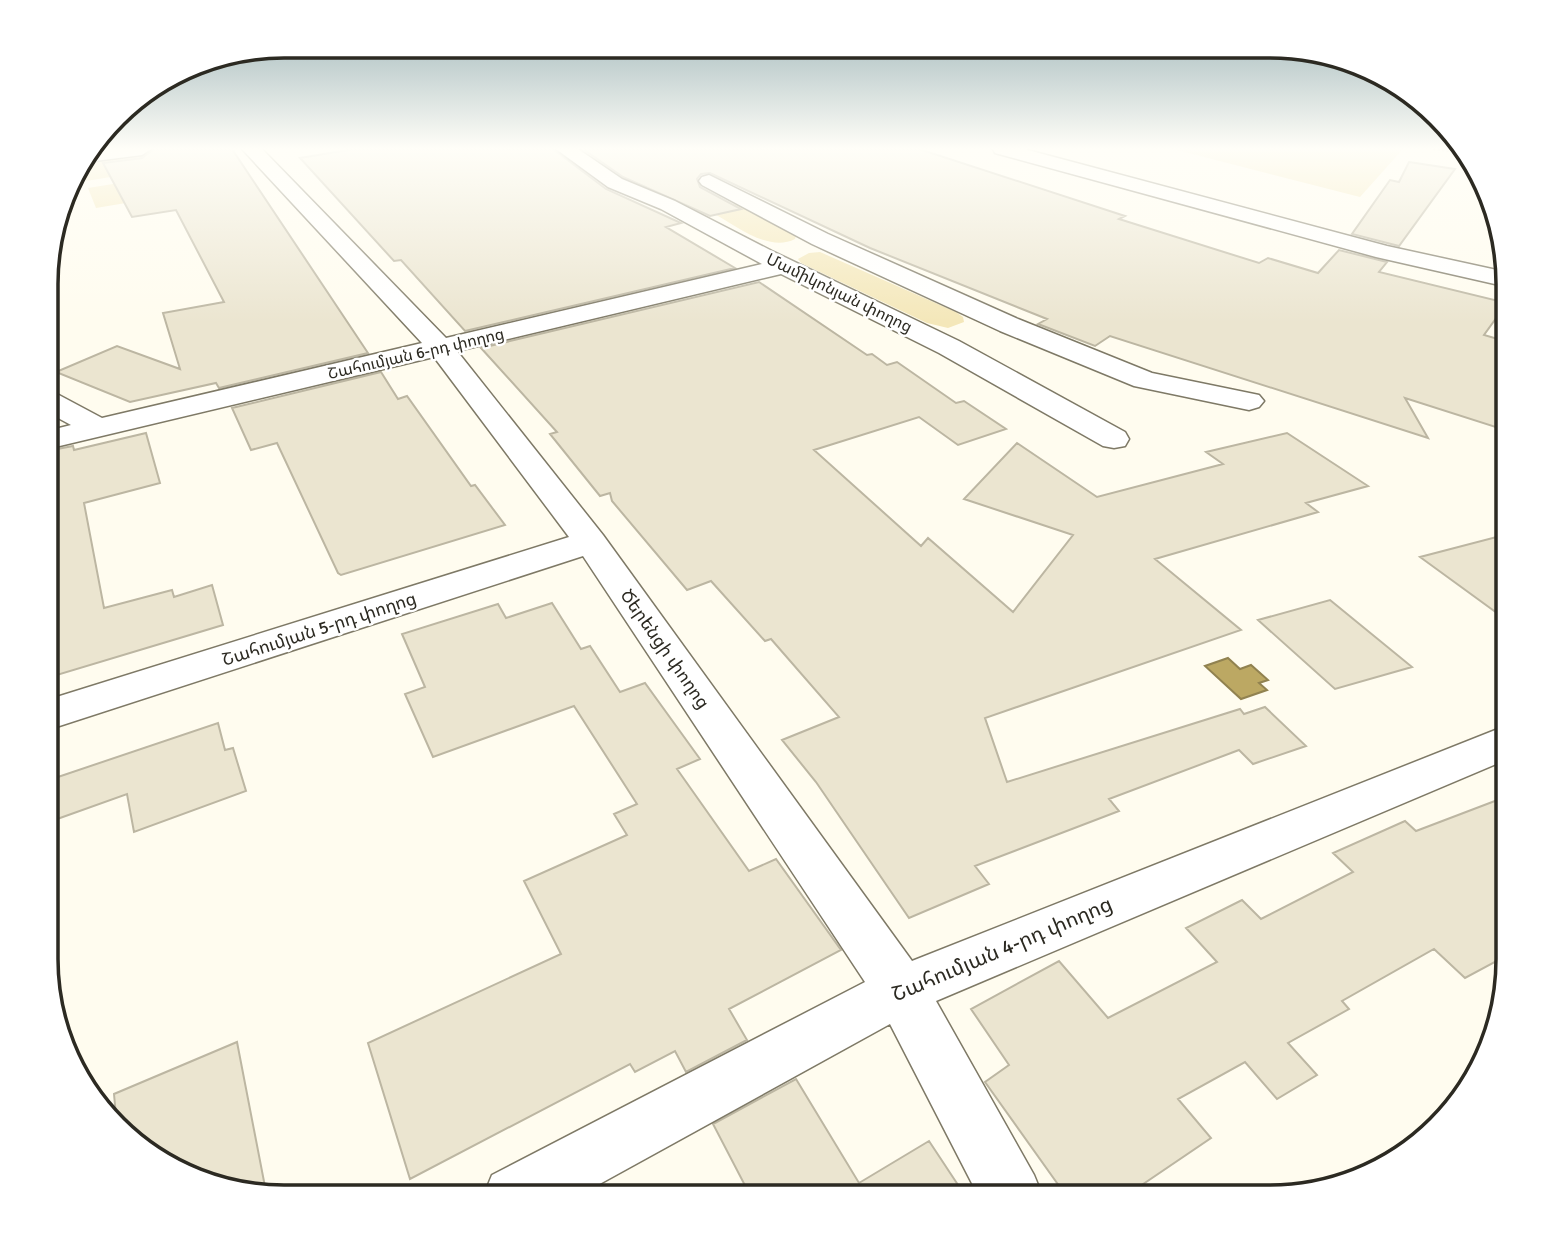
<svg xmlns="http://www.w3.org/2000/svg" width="1554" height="1243" viewBox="0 0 1554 1243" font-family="Signika,'Noto Sans Armenian',sans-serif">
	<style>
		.green { fill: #f4e7b9 }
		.water { fill: #bca863; stroke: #918250; stroke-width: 2 }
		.building { fill: #ebe5d0; stroke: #bcb6a2; stroke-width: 2 }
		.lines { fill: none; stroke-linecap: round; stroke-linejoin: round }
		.minor-casing { stroke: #7e7966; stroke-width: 3 }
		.major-casing { stroke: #7e7966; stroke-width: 3 }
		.path { stroke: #98958b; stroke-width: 2.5; stroke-dasharray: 2.5 2; stroke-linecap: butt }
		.minor { fill: #fff; fill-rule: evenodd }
		.major { fill: #fff; fill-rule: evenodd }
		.labels { text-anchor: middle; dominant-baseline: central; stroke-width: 5; stroke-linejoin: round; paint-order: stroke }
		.far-street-label { font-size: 16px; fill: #2c2a22; stroke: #fff }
		.street-label { font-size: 18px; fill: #2c2a22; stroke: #fff }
		.near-street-label { font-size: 21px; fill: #2c2a22; stroke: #fff }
		.rim { fill: none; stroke: #2c2a22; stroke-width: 3.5 }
	</style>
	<rect width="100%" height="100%" fill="#fffcef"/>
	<path class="green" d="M 170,149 L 221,159 L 86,181 L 78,164 Z
		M 1173,149 L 1403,149 L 1360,197 Z
		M 225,166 L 239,184 L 96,208 L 88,188 Z
		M 726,203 L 740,205 L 792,233 L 796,236 L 795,239 C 768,253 734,224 711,212 Z
		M 820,252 L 956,312 L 963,317 L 964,322 L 948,328 L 927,323 L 801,263 L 798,259 L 809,253 Z"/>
	<path class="water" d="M 1228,658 L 1240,669 L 1251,665 L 1268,680 L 1259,683 L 1267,690 L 1241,699 L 1205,666 Z"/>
	<path class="building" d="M 154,149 L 232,149 L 368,353 L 219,388 L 216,383 L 130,402 L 56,372 L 117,346 L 180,369 L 163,313 L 224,302 L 176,210 L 132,217 L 103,163 L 142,158 Z
		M 354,149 L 553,149 L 606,189 L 681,223 L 666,227 L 735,268 L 465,331 L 401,260 L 394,261 L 300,158 Z
		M 583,149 L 919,149 L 1125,216 L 1119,219 L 1259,263 L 1268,258 L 1318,273 L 1339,250 L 1387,262 L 1379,272 L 1507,303 L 1484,335 L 1508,342 L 1508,431 L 1405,398 L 1428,438 L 1110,336 L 1095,346 L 1038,324 L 1047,319 L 870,248 L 710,173 L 701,174 L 697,179 L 700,187 L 741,209 L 710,216 L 623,177 Z
		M 1409,162 L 1455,169 L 1399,246 L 1352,234 L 1390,180 L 1399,182 Z
		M 759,282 L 867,355 L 872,354 L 887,365 L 897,362 L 956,403 L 964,401 L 1006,429 L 958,445 L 919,417 L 814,450 L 921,546 L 928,538 L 1013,612 L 1073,535 L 964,499 L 1017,443 L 1097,497 L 1223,464 L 1206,452 L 1287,433 L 1368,486 L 1306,503 L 1318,512 L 1155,559 L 1241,630 L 985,718 L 1007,782 L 1240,709 L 1244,714 L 1265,707 L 1306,746 L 1253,764 L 1239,750 L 1109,799 L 1119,811 L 975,866 L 989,884 L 909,918 L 816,782 L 782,740 L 839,717 L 771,639 L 765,641 L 711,581 L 687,590 L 612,501 L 610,493 L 600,496 L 550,434 L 557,432 L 481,348 Z
		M 381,372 L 398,399 L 407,396 L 471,486 L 475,485 L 505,525 L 341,575 L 338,573 L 277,443 L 251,450 L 232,408 Z
		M 146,433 L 160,483 L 84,503 L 104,608 L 172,590 L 174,597 L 212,585 L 223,625 L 47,678 L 47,451 L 73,446 L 74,450 Z
		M 1508,534 L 1508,621 L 1420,557 Z
		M 1330,600 L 1412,667 L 1335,689 L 1258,620 Z
		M 552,603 L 581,649 L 590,646 L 620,692 L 645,683 L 700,759 L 677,769 L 749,871 L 776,859 L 841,950 L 729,1009 L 747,1040 L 686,1072 L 675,1051 L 635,1072 L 630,1064 L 410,1179 L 368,1043 L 561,954 L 524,881 L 627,835 L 614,814 L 637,804 L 574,706 L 433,757 L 405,694 L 425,687 L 402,634 L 498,604 L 506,618 Z
		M 218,723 L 225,750 L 233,748 L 246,791 L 134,832 L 127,794 L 46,823 L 46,781 Z
		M 1508,796 L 1508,955 L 1465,978 L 1434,949 L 1342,1001 L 1349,1009 L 1288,1043 L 1317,1075 L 1277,1099 L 1245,1062 L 1178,1099 L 1211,1138 L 1124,1197 L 1067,1197 L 985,1082 L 1009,1065 L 971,1009 L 1059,961 L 1108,1018 L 1217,962 L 1186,928 L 1242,900 L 1261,919 L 1353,872 L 1333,853 L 1405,821 L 1416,831 Z
		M 237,1042 L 267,1197 L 193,1180 L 126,1138 L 117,1127 L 114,1094 Z
		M 796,1079 L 859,1183 L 929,1141 L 966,1197 L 751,1197 L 713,1124 Z"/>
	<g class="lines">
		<defs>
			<path id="minor" d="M 104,149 L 151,149 L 142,155 L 79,163 L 88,152 Z
				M 242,149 L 262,149 L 446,338 L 762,264 L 661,209 L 608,187 L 556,149 L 578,149 L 622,179 L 675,201 L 772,251 L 959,341 L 1125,432 L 1129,439 L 1125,446 L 1114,448 L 1103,446 L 939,353 L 781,274 L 457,351 L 603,535 L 912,961 L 1508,725 L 1508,759 L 936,1001 L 1034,1175 L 1043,1197 L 979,1197 L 890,1024 L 576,1197 L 483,1197 L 492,1175 L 865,982 L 583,556 L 47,730 L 47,700 L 569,537 L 434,357 L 47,449 L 47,431 L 71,425 L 47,412 L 47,391 L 57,394 L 102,418 L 422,343 Z
				M 709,175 L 828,234 L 1018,319 L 1152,373 L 1259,395 L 1264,401 L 1259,407 L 1249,410 L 1134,386 L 1000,331 L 812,244 L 702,185 L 699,181 L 702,177 Z"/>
			<path id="major" d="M 993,149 L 1024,149 L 1387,246 L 1506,272 L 1508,287 L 1376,257 L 995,153 Z"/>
		</defs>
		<use href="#minor" class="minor-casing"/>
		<use href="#major" class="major-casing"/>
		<path class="path" d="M 1433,149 L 1462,152"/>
		<use href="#minor" class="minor"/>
		<use href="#major" class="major"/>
	</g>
	<linearGradient id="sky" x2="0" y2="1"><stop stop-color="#96afb3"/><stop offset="0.46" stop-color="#fffef8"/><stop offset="1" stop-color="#fffef8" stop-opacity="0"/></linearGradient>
	<rect width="1554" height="323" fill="url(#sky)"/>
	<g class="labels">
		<g class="far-street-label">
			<text transform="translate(839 293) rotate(26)">Մամիկոնյան փողոց</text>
			<text transform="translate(416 354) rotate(-13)">Շահումյան 6-րդ փողոց</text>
		</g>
		<g class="street-label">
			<text transform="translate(319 629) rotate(-18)">Շահումյան 5-րդ փողոց</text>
			<text transform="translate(665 649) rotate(55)">Ծերենցի փողոց</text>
		</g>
		<g class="near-street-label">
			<text transform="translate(1002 949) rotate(-23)">Շահումյան 4-րդ փողոց</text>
		</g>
	</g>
	<path d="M0 0H1554V1243H0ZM284 58H1270A226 226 0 0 1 1496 284V959A226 226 0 0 1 1270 1185H284A226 226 0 0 1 58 959V284A226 226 0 0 1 284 58Z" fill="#fff" fill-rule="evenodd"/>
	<path class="rim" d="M284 58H1270A226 226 0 0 1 1496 284V959A226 226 0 0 1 1270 1185H284A226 226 0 0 1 58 959V284A226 226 0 0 1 284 58Z"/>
</svg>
